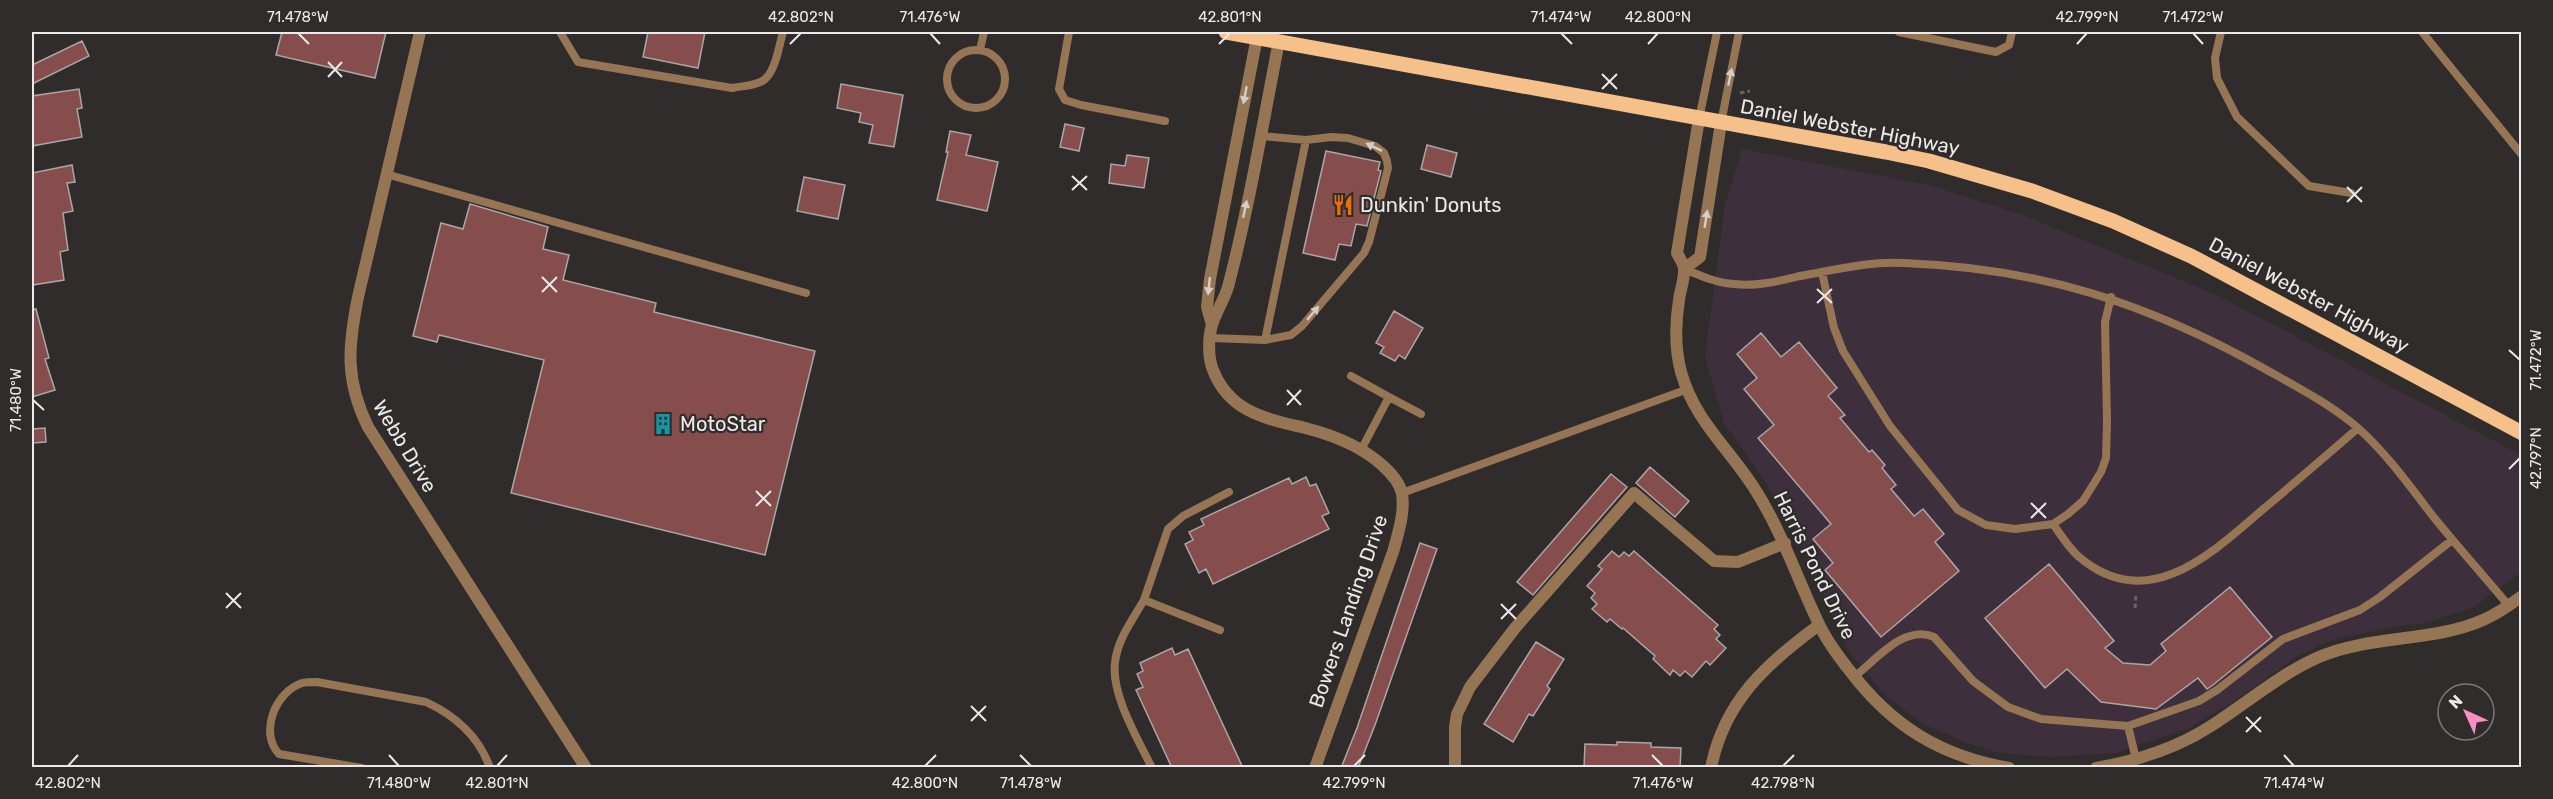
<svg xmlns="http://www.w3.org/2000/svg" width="2553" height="799" viewBox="0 0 2553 799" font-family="Rubik,sans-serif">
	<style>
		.commercial { fill: #3d2f3c }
		.building { fill: #854e4c; stroke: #aba6a6; stroke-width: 1.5 }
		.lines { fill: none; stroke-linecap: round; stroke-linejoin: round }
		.path { stroke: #686564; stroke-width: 3; stroke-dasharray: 4.5 3; stroke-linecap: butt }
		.lane { stroke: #967555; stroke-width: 8 }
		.street { stroke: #967555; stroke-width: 12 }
		.primary { stroke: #f6c08b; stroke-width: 15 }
		.oneway { fill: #d6cdc4 }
		.ticks { fill: none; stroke: #eceae9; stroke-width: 2 }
		.labels { text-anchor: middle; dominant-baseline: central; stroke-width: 4.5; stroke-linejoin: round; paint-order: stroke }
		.street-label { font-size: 20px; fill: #eceae9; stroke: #2f2c2b }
		.poi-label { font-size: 20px; fill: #eceae9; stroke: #2f2c2b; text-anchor: start }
		.neatline { fill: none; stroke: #eceae9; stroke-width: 2 }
		.ticks-label { font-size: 15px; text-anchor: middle; fill: #eceae9 }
	</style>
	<rect width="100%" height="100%" fill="#2f2c2b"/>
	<path class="commercial" d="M 1742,149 L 1929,185 L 2023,215 L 2217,295 L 2521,455 L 2521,572 L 2474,607 L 2425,623 L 2392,627 L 2329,641 L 2296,657 L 2233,702 L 2189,728 L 2116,753 L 2050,757 L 2000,753 L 1967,743 L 1923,724 L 1886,696 L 1848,650 L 1795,531 L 1766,483 L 1724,423 L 1705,357 L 1725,205 Z"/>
	<path class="building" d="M 282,32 L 386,32 L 375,78 L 276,55 Z
		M 648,32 L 705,32 L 698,68 L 643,57 Z
		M 82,41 L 89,56 L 32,84 L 32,65 Z
		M 841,84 L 903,95 L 894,147 L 869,143 L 873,125 L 859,122 L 861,113 L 837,108 Z
		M 79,89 L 82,108 L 77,109 L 82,137 L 32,146 L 32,96 Z
		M 1065,124 L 1084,128 L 1079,151 L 1060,147 Z
		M 950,131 L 971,135 L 966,155 L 998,162 L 987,211 L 937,200 L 948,152 L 946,152 Z
		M 1427,145 L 1457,153 L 1451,177 L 1421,169 Z
		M 1326,151 L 1380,162 L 1378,170 L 1381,171 L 1367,226 L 1356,224 L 1351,246 L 1339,244 L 1335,260 L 1303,253 Z
		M 1127,155 L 1149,158 L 1144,188 L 1109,183 L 1111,164 L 1125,166 Z
		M 72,165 L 75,182 L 67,183 L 73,211 L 63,213 L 68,250 L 60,252 L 64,280 L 32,285 L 32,173 Z
		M 804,177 L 845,185 L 838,219 L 797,211 Z
		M 470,204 L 548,227 L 543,249 L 569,255 L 563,280 L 656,303 L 654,312 L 815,351 L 765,555 L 511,493 L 544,360 L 439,335 L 437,342 L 413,336 L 441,223 L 463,229 Z
		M 36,309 L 49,358 L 45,359 L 55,390 L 32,397 L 32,310 Z
		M 1394,311 L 1423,328 L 1405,359 L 1399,355 L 1395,361 L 1380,353 L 1384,347 L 1376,343 Z
		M 1761,333 L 1781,357 L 1799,342 L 1837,388 L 1828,396 L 1845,415 L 1840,418 L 1869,452 L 1872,450 L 1885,465 L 1882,468 L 1896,485 L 1891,489 L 1914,516 L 1923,509 L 1944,534 L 1935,542 L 1959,571 L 1881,637 L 1825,570 L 1833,563 L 1813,539 L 1831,524 L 1758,438 L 1774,425 L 1744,389 L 1757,378 L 1737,354 Z
		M 45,428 L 46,442 L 32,443 L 32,429 Z
		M 1650,467 L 1689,501 L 1675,517 L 1636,483 Z
		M 1611,474 L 1627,487 L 1533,595 L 1517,582 Z
		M 1306,477 L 1310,486 L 1316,484 L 1329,513 L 1322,516 L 1329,529 L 1213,584 L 1206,569 L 1199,573 L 1185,544 L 1193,540 L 1189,532 L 1204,525 L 1201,519 L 1289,478 L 1292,484 Z
		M 1420,543 L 1437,549 L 1375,725 L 1358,768 L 1341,768 L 1357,728 Z
		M 1612,551 L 1619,557 L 1624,552 L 1629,556 L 1634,551 L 1718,625 L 1714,629 L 1720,635 L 1716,639 L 1726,648 L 1710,665 L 1706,661 L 1692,677 L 1685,671 L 1680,676 L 1673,670 L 1670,675 L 1653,659 L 1655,656 L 1623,628 L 1622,629 L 1610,619 L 1607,622 L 1592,609 L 1597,604 L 1591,598 L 1595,593 L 1587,586 L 1602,569 L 1598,566 Z
		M 2049,564 L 2114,641 L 2105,648 L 2123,663 L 2150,665 L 2166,651 L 2161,644 L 2230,587 L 2272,637 L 2213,685 L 2207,689 L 2198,678 L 2156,709 L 2101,702 L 2067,669 L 2045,688 L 1985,618 Z
		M 1536,642 L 1564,659 L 1547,686 L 1550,689 L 1533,716 L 1529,714 L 1513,742 L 1484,724 Z
		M 1172,648 L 1175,655 L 1188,649 L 1243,768 L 1172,768 L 1136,690 L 1143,687 L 1137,674 L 1143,671 L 1140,663 Z
		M 1617,742 L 1651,743 L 1651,747 L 1681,748 L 1680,768 L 1584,768 L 1585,744 L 1617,745 Z"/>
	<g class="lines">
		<path class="path" d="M 1740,93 L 1750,91
			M 2135,608 L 2136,593"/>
		<path class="lane" d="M 560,32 L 578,62 L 732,88 C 742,86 756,86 764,80 C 776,71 779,45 783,32
			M 1069,32 L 1059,89 L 1065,100 L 1081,105 L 1165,121
			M 1899,32 L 1996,52 L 2009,45 L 2012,32
			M 2221,32 L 2215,58 L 2217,78 L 2237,117 L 2309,186 L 2351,193
			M 2422,32 L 2522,155
			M 980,50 L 984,32
			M947 79a29 29 0 1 1 58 0a29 29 0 1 1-58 0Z
			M 1699,119 L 1717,32
			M 1721,123 L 1739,32
			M 1261,136 L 1306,140 L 1331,137 L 1348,138 L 1375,146 L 1384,153 L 1387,161 L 1388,168 L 1369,242 L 1364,253 L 1302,326 L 1291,335 L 1265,340
			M 386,174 L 806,293
			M 1684,269 C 1701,276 1717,283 1734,284 C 1756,287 1779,281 1800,276 C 1834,270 1870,261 1904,263 C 2040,268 2147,303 2265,369 C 2297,387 2330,404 2358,428 C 2386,453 2409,485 2432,515 C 2457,546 2483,575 2509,606
			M 1822,272 L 1834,328 L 1843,351 L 1890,426 L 1958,510 L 1986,525 L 2015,529 L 2053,524 L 2068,514 L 2083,501 L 2101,472 L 2106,458 L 2107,421 L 2105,322 L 2111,297
			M 1211,338 L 1265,340 L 1306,140
			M 1351,376 L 1389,397 L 1361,450
			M 1389,397 L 1421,414
			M 1402,493 L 1688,389
			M 2053,524 C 2061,535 2068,547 2078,556 C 2146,615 2209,556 2261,511 C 2293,484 2326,456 2358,428
			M 1144,600 L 1168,529 L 1183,516 L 1229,492
			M 1854,677 C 1876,660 1904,624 1934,637 L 1973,681 L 2008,707 L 2041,719 L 2128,726 L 2199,701 L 2217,690 L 2283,639 L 2360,610 L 2380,597 L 2452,540
			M 2128,726 L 2136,759
			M 362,768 L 279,754 C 259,733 275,692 302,683 C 306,682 312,682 317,682 L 426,702 C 456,716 479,736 490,768
			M 1152,768 C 1138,739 1111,695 1115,663 C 1117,640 1133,619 1144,600 L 1220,630"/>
		<path class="street" d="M 420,32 L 358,297 C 348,347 345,380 368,427 L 586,768
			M 1279,41 C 1263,123 1249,207 1228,287 C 1224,300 1216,312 1212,325 C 1208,338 1208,358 1213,370 C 1230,414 1269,419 1309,429 C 1335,436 1361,446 1382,465 C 1390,472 1400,483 1402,494 C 1405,513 1398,534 1393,552 L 1315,768
			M 1699,119 L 1677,253 C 1679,257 1684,264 1684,269 C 1685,278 1680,291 1679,300 C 1675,325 1675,349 1681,372 C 1695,422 1730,449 1756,491 C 1782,532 1797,578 1818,622 C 1826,640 1838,656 1850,671 C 1892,726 1940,756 2009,768
			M 1684,269 L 1700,257 L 1721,123
			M 1212,325 L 1207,307 L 1210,279 L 1257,37
			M 1455,768 L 1455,727 L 1457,714 L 1470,687 L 1515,628 L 1634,493 L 1714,561 L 1738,562 L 1785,543
			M 1711,768 C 1724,701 1767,663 1819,625
			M 2096,768 C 2136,761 2177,748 2211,726 C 2247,703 2280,674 2319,657 C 2370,635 2434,642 2483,620 C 2497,614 2510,605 2522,596"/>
		<path class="primary" d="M 1226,32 L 1886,152 L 1929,161 L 2032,191 L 2113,221 L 2191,256 L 2522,433"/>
	</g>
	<defs><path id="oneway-solid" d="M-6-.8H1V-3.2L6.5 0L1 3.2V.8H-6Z" transform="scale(1.5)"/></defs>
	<g class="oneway">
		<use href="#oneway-solid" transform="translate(1730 77) rotate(-79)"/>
		<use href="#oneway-solid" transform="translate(1245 95) rotate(101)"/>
		<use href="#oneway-solid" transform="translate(1374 147) rotate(-154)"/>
		<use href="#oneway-solid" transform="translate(1245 209) rotate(-78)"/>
		<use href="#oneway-solid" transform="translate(1706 219) rotate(-81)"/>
		<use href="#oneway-solid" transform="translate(1209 286) rotate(96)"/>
		<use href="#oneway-solid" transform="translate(1313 313) rotate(-50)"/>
	</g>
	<path class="ticks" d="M 298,33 L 309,44M 930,33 L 940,44M 1561,33 L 1572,44M 2193,33 L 2203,44M 790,44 L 801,33M 1219,44 L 1230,33M 1648,44 L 1658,33M 2077,44 L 2087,33M 328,62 L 342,77M 1602,74 L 1617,89M 328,77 L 342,62M 1602,89 L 1617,74M 1072,176 L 1087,190M 2347,187 L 2362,202M 1072,190 L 1087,176M 2347,202 L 2362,187M 542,277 L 557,292M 1817,289 L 1832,303M 542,292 L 557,277M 1817,303 L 1832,289M 2509,350 L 2520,360M 1287,390 L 1301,405M 33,400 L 44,410M 1287,405 L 1301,390M 2509,469 L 2520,458M 756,491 L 771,506M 2031,503 L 2046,518M 756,506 L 771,491M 2031,518 L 2046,503M 226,593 L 241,608M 1501,604 L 1516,619M 226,608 L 241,593M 1501,619 L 1516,604M 971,706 L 986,721M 2246,717 L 2261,732M 971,721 L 986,706M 2246,732 L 2261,717M 389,755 L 399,766M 1020,755 L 1031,766M 1652,755 L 1663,766M 2284,755 L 2294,766M 68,766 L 78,755M 497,766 L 507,755M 925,766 L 936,755M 1354,766 L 1365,755M 1783,766 L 1794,755"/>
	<defs>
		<symbol id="restaurant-bare" viewBox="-9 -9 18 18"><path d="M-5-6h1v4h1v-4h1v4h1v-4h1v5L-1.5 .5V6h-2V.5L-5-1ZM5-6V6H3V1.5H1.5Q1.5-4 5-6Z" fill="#e8710a" stroke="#2f2c2b" stroke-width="2.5" paint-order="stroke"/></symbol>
		<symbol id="building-bare" viewBox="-9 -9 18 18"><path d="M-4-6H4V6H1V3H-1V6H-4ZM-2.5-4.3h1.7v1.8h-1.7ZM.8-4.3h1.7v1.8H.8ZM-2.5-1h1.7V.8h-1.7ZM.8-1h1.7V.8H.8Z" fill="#0f9aa8" stroke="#2f2c2b" stroke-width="2.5" paint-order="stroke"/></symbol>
	</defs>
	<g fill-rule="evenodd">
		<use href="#restaurant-bare" x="1328" y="190" width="30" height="30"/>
		<use href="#building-bare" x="648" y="409" width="30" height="30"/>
	</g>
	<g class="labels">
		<g class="street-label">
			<text transform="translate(1850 127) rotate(11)">Daniel Webster Highway</text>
			<text transform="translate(2309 295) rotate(28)">Daniel Webster Highway</text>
			<text transform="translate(405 446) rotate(59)">Webb Drive</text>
			<text transform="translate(1815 565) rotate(64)">Harris Pond Drive</text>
			<text transform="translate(1348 611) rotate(-71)">Bowers Landing Drive</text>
		</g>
		<g class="poi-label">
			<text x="1360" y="205">Dunkin' Donuts</text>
			<text x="680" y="424">MotoStar</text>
		</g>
	</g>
	<rect width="2553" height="799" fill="none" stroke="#2f2c2b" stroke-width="66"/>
	<g transform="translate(2466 712) rotate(315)"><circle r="28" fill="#2f2c2b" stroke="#7b7877" stroke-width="1.5"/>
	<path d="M0-4.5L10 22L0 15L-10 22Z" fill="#fc8fc2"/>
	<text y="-9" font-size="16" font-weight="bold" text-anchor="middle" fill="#eceae9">N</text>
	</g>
	<rect x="33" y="33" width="2487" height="733" class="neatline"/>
	<g class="ticks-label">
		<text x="298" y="22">71.478°W</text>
		<text x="801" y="22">42.802°N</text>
		<text x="930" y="22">71.476°W</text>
		<text x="1230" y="22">42.801°N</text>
		<text x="1561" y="22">71.474°W</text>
		<text x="1658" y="22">42.800°N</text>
		<text x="2087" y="22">42.799°N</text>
		<text x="2193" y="22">71.472°W</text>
		<text transform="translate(2536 360) rotate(-90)" y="5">71.472°W</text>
		<text transform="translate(16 400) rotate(-90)" y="5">71.480°W</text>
		<text transform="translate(2536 458) rotate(-90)" y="5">42.797°N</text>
		<text x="68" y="788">42.802°N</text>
		<text x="399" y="788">71.480°W</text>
		<text x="497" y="788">42.801°N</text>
		<text x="925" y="788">42.800°N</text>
		<text x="1031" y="788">71.478°W</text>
		<text x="1354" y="788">42.799°N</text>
		<text x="1663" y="788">71.476°W</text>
		<text x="1783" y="788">42.798°N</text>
		<text x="2294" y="788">71.474°W</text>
	</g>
</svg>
